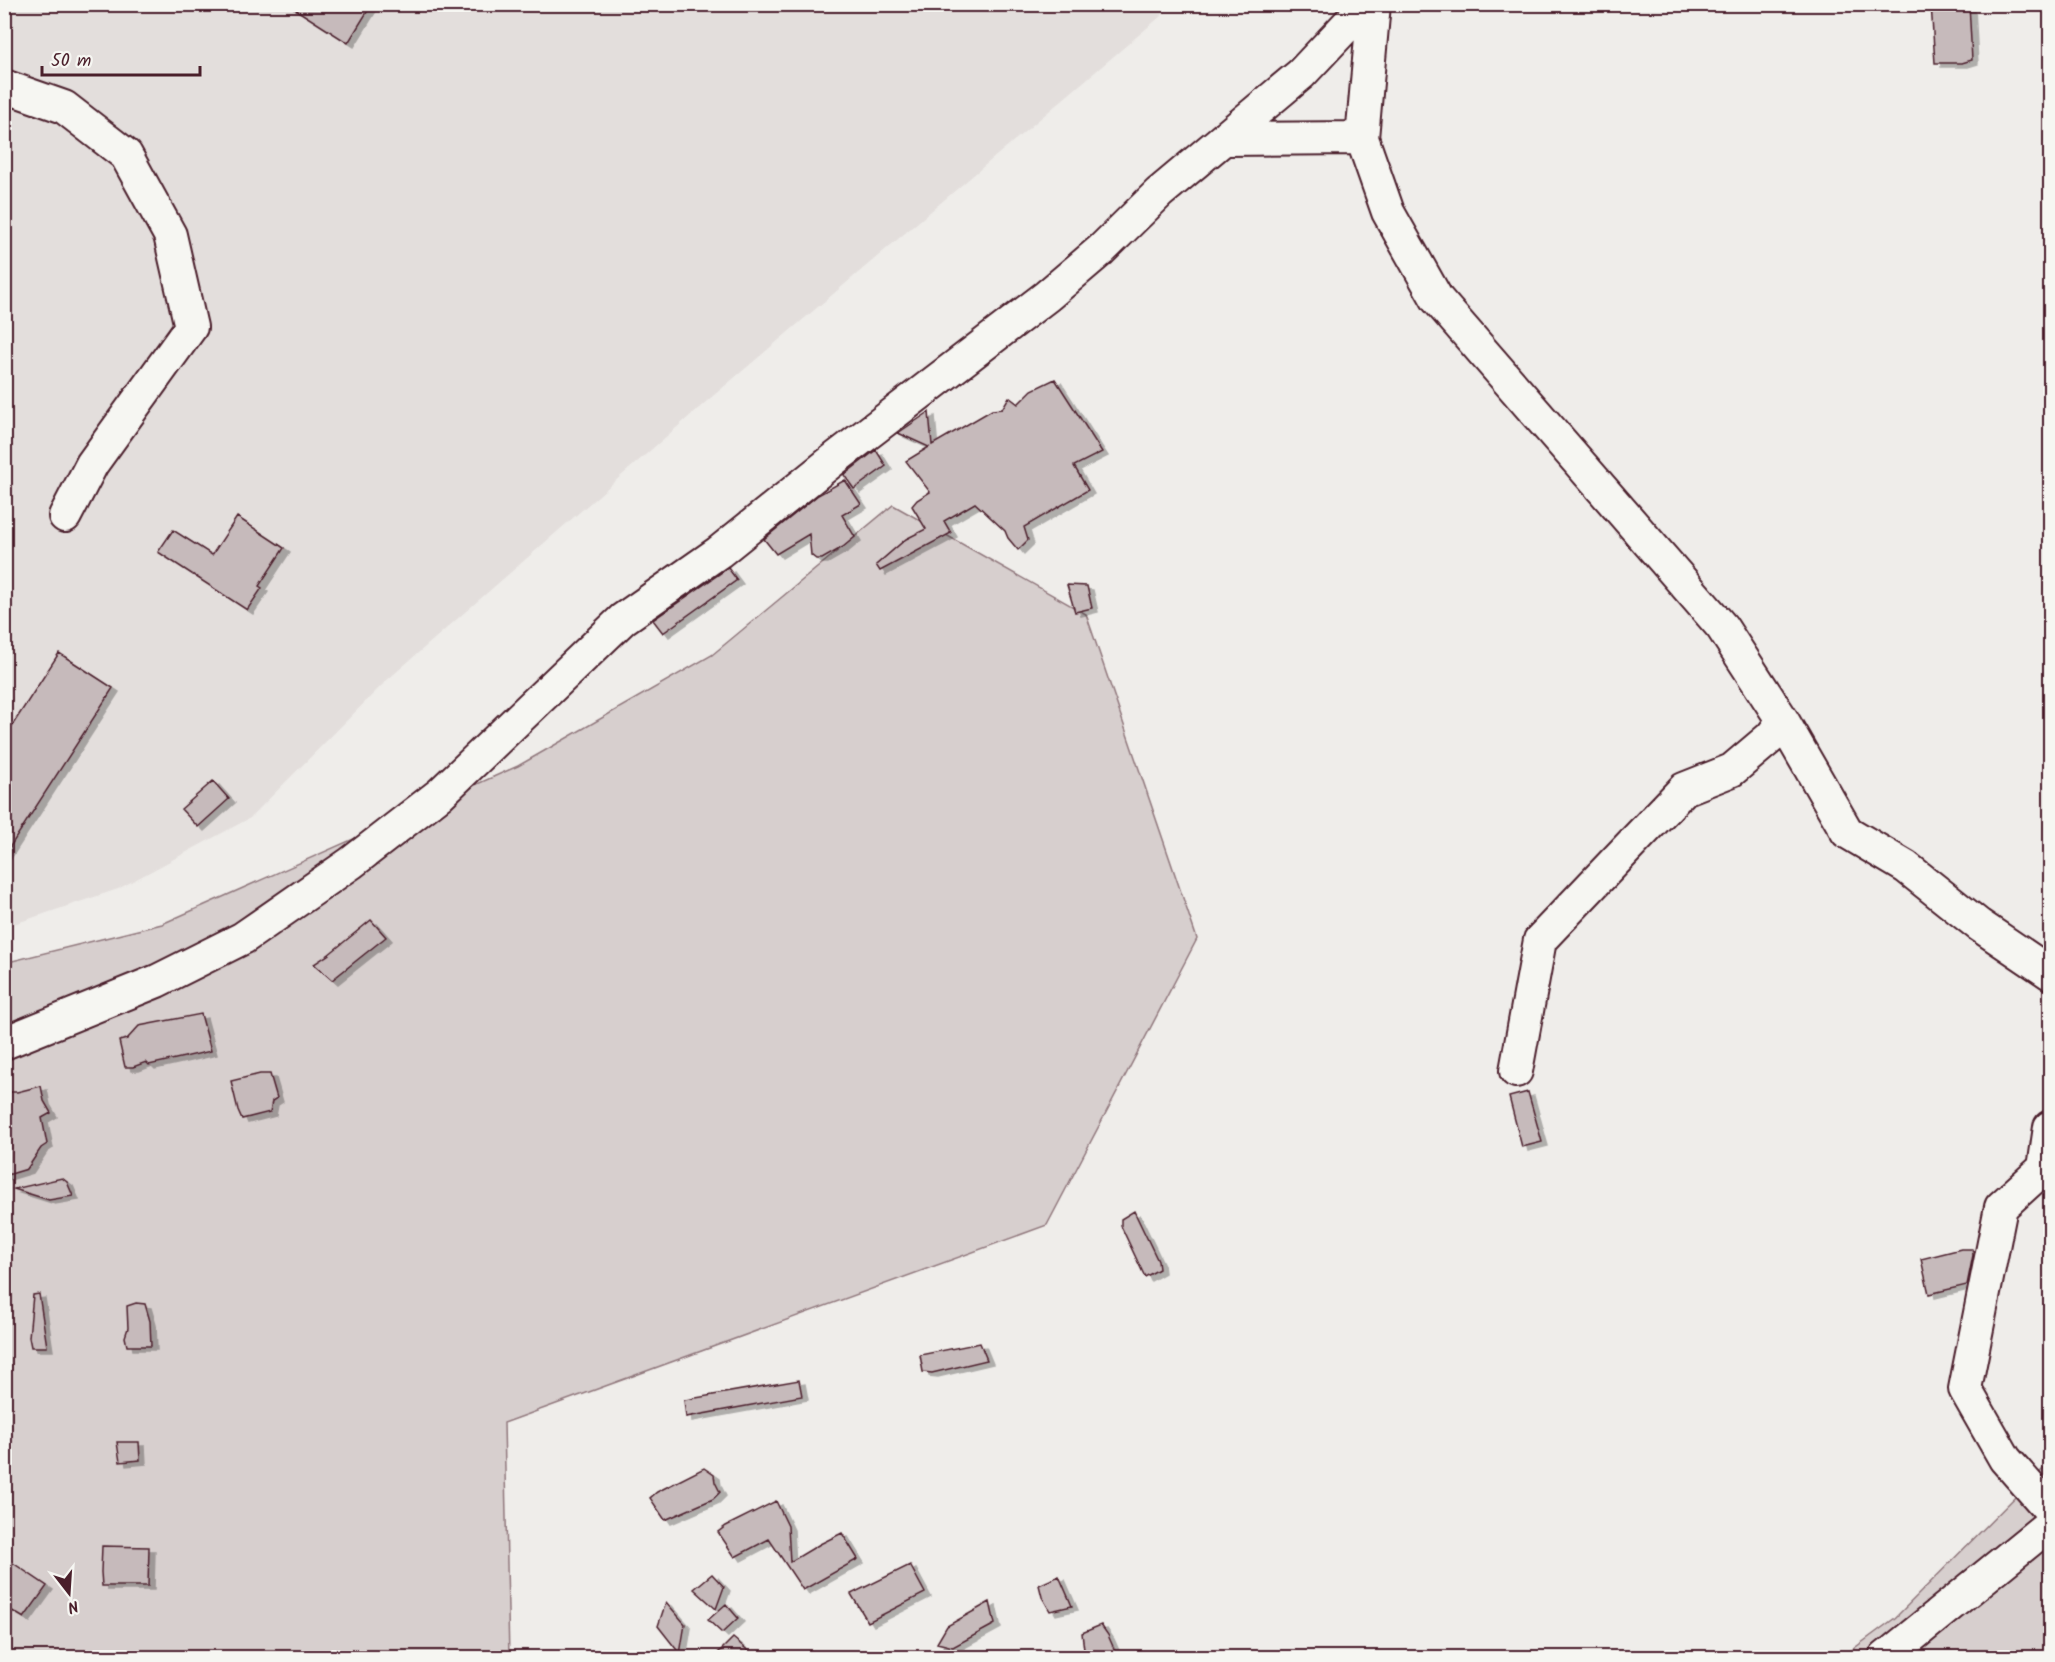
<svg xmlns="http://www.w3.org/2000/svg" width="2055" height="1662" viewBox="0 0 2055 1662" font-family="Kalam,sans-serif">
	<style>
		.built { fill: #e3dedc }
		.green { fill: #d7cfce; stroke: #90777c; stroke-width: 1.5 }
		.building { fill: #c6babb; stroke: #4a1f2b; stroke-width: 1.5; filter: url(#shadow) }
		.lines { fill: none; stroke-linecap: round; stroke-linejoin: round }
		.minor-casing { stroke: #4a1f2b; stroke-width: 36 }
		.minor { stroke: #f6f6f2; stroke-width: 32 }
	</style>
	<defs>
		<filter id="shadow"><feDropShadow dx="6" dy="4" stdDeviation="0" flood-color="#0004"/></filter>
	</defs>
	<rect width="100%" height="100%" fill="#efedea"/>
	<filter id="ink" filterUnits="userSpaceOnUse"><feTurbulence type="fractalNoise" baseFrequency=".0167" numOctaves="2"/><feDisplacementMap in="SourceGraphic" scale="12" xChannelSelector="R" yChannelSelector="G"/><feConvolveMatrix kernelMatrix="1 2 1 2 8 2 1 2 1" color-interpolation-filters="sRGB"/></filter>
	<g filter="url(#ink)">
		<path class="built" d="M 4,5 L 1174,5 L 707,401 L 386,681 L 250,818 L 118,889 L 5,927 Z"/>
		<path class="green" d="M 893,505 L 1086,614 L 1197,939 L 1047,1225 L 504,1423 L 509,1658 L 5,1657 L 4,963 L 162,924 L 518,766 L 712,655 Z
			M 2050,1462 L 2050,1657 L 1841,1658 L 1895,1618 Z"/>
		<path class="building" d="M 287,4 L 372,4 L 348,43 Z
			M 1931,4 L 1969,4 L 1972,60 L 1962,63 L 1935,63 Z
			M 1055,379 L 1102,452 L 1074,466 L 1088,490 L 1024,527 L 1028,540 L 1018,550 L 1008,538 L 1005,531 L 975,503 L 944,521 L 951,533 L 880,571 L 876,565 L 906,539 L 926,529 L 912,506 L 917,500 L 930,492 L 906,461 L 929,447 L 898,433 L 929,412 L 932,445 L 992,410 L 1002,409 L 1009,397 L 1018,404 L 1032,390 Z
			M 876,450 L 886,466 L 854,489 L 844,475 Z
			M 845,480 L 861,504 L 842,515 L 855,537 L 843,547 L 822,559 L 816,559 L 811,555 L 809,534 L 776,554 L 764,539 L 818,495 Z
			M 237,517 L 284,548 L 259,586 L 262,588 L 247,610 L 158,552 L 173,530 L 212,555 Z
			M 728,568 L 737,580 L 663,633 L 653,620 Z
			M 1067,585 L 1087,586 L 1092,608 L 1075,612 Z
			M 59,653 L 113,688 L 4,856 L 4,738 Z
			M 213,781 L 229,799 L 198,827 L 181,809 Z
			M 371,920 L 386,937 L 332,980 L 314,964 L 328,955 Z
			M 201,1014 L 211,1051 L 149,1065 L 146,1062 L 133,1067 L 125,1067 L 119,1041 L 127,1039 L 139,1026 Z
			M 260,1074 L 270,1074 L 277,1098 L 272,1101 L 270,1112 L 242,1119 L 238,1110 L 231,1081 Z
			M 41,1086 L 44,1101 L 51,1113 L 42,1118 L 47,1144 L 41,1148 L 27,1169 L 4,1176 L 4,1092 L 17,1092 Z
			M 1528,1092 L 1542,1142 L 1522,1147 L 1509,1097 Z
			M 62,1178 L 67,1182 L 73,1196 L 49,1200 L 14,1189 Z
			M 1134,1211 L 1158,1261 L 1159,1269 L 1145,1277 L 1121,1226 L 1121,1219 Z
			M 1961,1249 L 1972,1249 L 1973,1255 L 1967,1285 L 1929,1294 L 1921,1259 Z
			M 39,1294 L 47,1347 L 31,1347 L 29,1337 L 33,1295 Z
			M 136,1303 L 145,1304 L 150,1321 L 151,1346 L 127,1346 L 125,1337 L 128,1328 L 127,1306 Z
			M 980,1343 L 987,1360 L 932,1373 L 923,1372 L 920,1355 Z
			M 799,1380 L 802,1396 L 686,1417 L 684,1400 Z
			M 117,1442 L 139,1442 L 140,1460 L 120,1462 Z
			M 704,1468 L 714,1475 L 715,1482 L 720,1492 L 713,1499 L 665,1520 L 650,1498 L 657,1492 Z
			M 776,1501 L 788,1526 L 790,1562 L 820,1544 L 842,1533 L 858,1559 L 803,1590 L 769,1539 L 735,1557 L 718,1532 L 726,1526 Z
			M 102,1546 L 149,1547 L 148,1586 L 102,1586 L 101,1572 Z
			M 4,1557 L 47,1586 L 24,1618 L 4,1606 Z
			M 910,1565 L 925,1593 L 868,1622 L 851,1594 Z
			M 712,1574 L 724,1587 L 716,1609 L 694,1589 Z
			M 1059,1576 L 1072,1606 L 1050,1611 L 1042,1597 L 1039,1585 Z
			M 666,1602 L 685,1624 L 680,1654 L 658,1626 Z
			M 990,1602 L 995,1624 L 953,1647 L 937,1643 L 947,1626 Z
			M 726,1604 L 738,1618 L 722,1633 L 708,1620 Z
			M 1101,1625 L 1108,1635 L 1118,1658 L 1085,1658 L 1082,1633 Z
			M 733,1638 L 757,1658 L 713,1658 Z"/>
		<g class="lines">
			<defs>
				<path id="minor" d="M 1374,4 L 1362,138 L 1388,212 L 1437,299 L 1722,627 L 1783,721 L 1847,832 L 1906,867 L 1979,925 L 2050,973
					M 4,86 L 64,107 L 126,155 L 170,235 L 191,327 L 92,464 L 65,516
					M 1225,139 L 1362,138
					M 4,1043 L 157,981 L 243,938 L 351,863 L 440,794 L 623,619 L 719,552 L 837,457 L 1047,296 L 1101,250 L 1159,193 L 1301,74 L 1367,4
					M 1516,1071 L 1540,940 L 1684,789 L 1732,770 L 1771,737 L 1783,721
					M 2050,1127 L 2044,1168 L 2001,1207 L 1965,1389 L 2005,1459 L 2050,1510
					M 1885,1658 L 2050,1524"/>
			</defs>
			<use href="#minor" class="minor-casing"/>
			<use href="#minor" class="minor"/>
		</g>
	</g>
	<rect width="2055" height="1662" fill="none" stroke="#f6f6f2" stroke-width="24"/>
	<rect x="12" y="12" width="2031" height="1638" fill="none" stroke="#4a1f2b" stroke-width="2" filter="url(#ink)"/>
	<g transform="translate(69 1593) rotate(163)" stroke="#f6f6f2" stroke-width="4.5" paint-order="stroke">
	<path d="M0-4.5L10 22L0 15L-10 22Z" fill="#4a1f2b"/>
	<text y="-9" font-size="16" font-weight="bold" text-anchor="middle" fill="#4a1f2b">N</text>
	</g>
	<path d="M42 66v9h158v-9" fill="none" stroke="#4a1f2b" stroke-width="3"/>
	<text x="51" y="66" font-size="18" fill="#4a1f2b" stroke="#f6f6f2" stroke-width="4.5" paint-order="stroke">50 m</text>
</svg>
